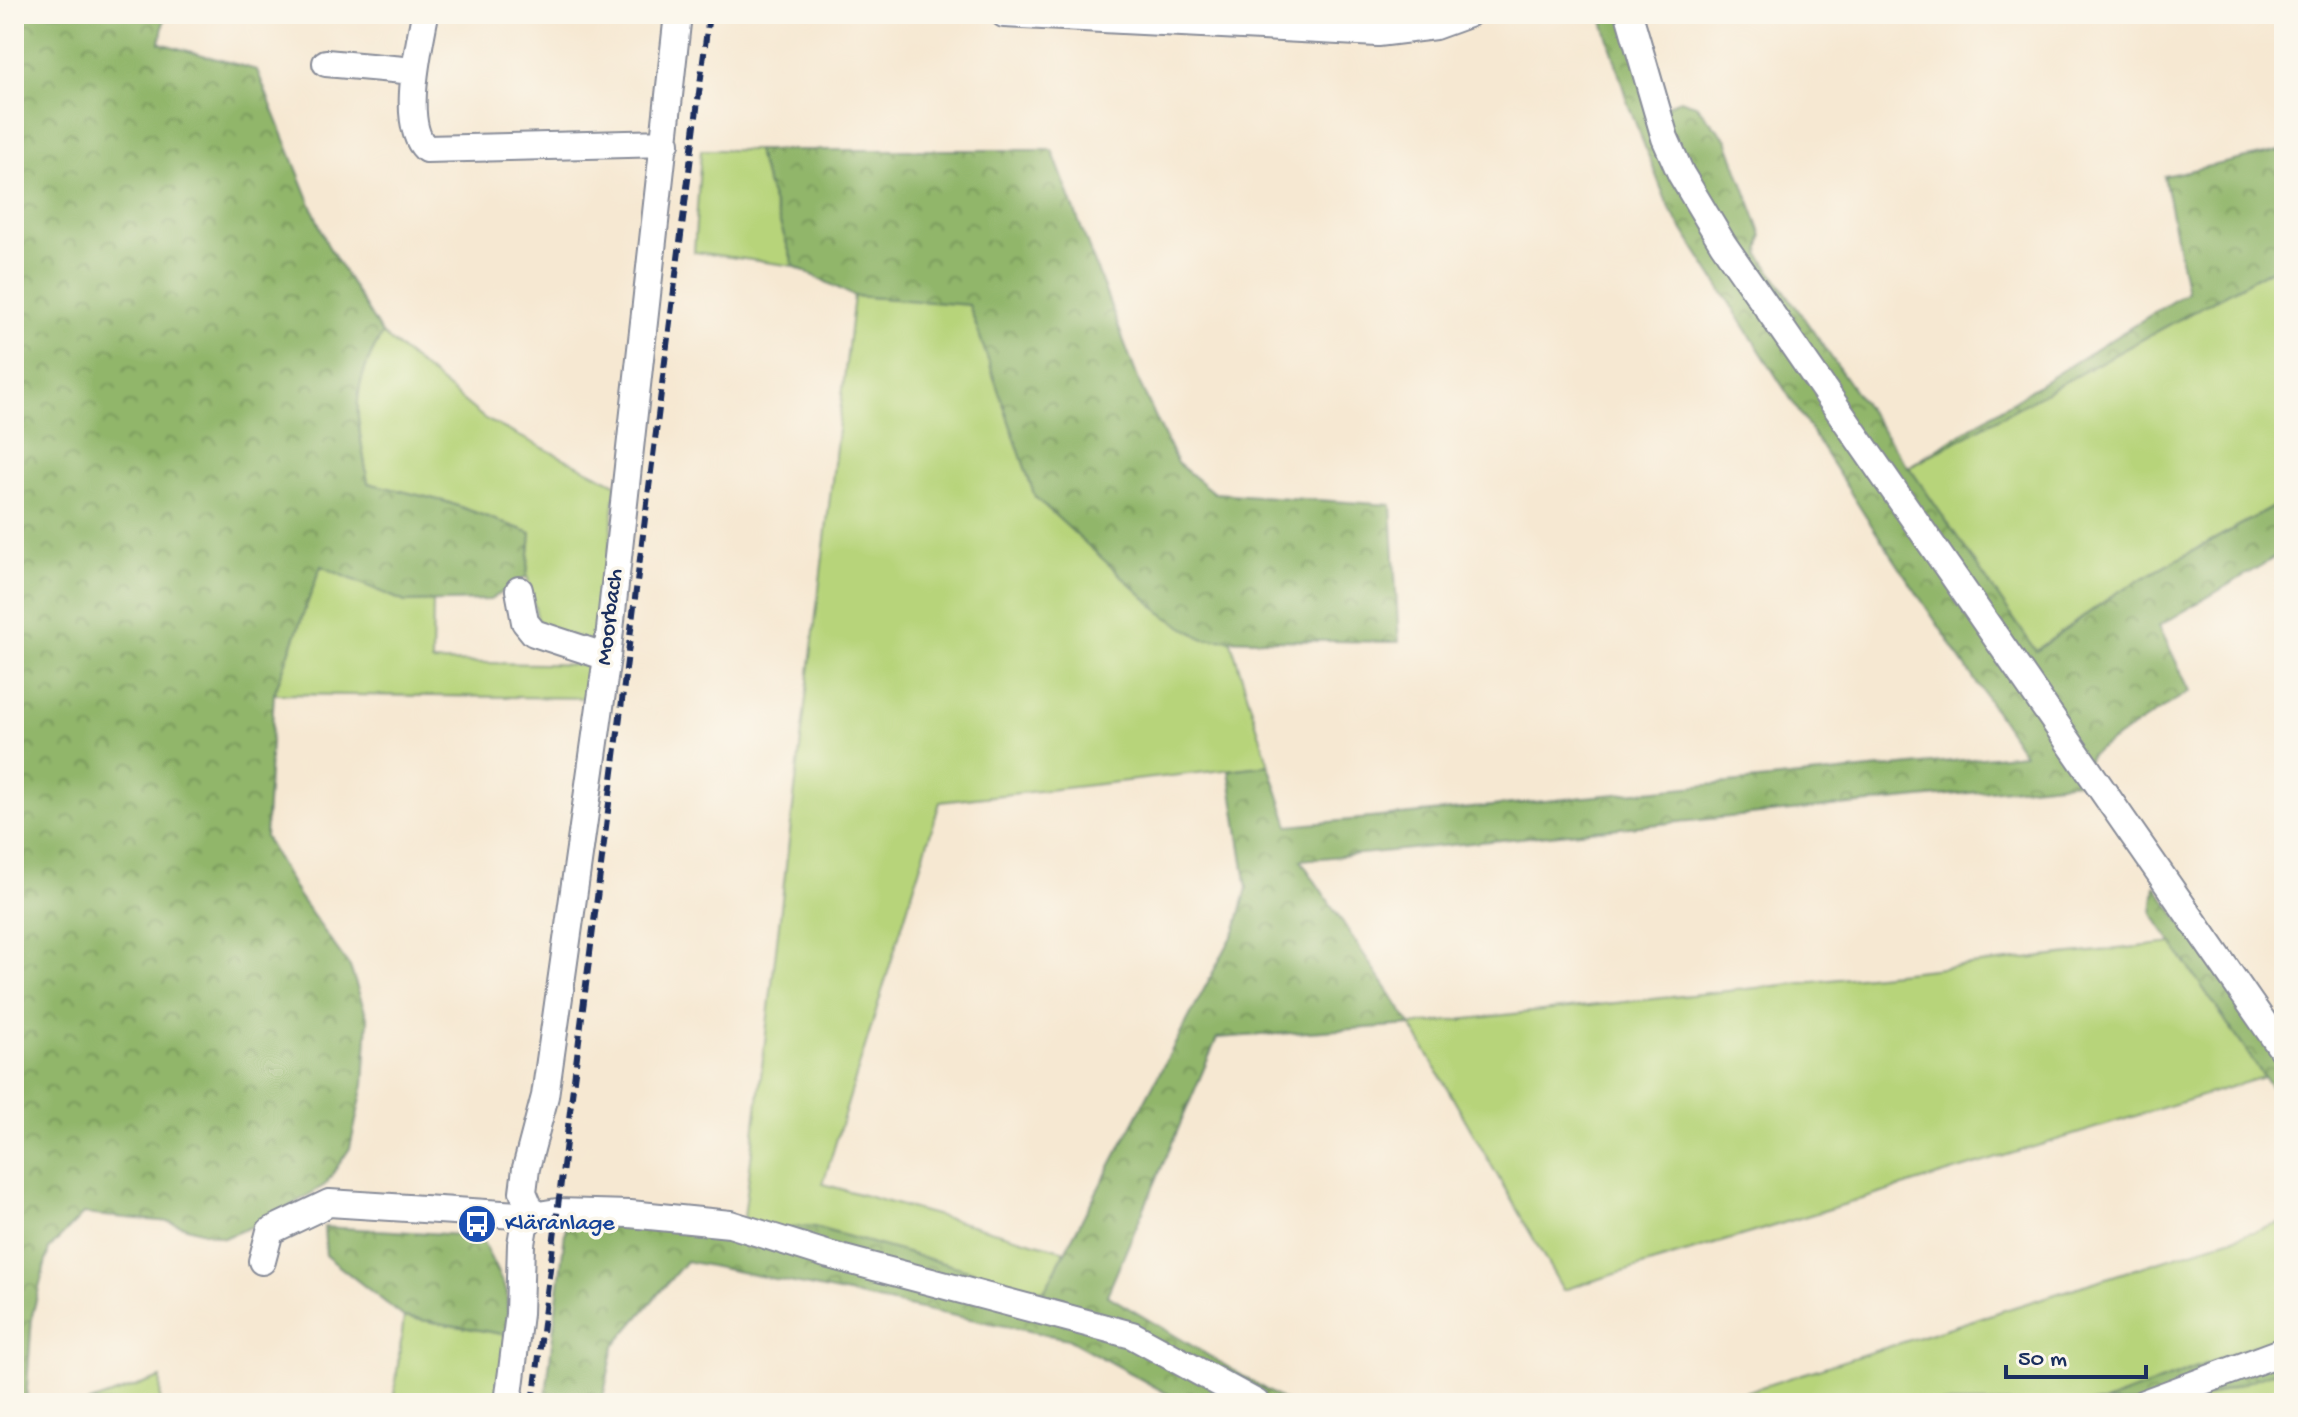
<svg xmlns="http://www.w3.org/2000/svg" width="2298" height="1417" viewBox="0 0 2298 1417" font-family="'Gochi Hand',sans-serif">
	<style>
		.green { fill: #b7d47a; stroke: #69826c; stroke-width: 2 }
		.forest { fill: url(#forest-crowns); stroke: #567264; stroke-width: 2 }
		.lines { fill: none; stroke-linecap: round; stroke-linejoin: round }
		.minor-casing { stroke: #888c98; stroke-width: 30 }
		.minor { stroke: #fff; stroke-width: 26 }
		.rail { stroke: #1b2f5e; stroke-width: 6; stroke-dasharray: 12 6; stroke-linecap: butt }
		.labels { text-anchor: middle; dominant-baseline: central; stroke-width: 7; stroke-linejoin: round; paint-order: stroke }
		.street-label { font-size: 24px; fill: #1b2f5e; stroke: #fbf7ec }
		.transit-label { font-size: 24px; fill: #164399; stroke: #fbf7ec; text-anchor: start }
	</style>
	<defs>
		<pattern id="forest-crowns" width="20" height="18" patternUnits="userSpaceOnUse" patternTransform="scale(2)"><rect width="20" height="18" fill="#91b66a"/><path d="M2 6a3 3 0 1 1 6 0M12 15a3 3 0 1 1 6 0" fill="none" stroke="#76945a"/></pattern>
	</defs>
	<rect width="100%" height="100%" fill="#fbf7ec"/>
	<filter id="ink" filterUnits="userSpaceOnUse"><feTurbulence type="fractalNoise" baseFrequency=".0125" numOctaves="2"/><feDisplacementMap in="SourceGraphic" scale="16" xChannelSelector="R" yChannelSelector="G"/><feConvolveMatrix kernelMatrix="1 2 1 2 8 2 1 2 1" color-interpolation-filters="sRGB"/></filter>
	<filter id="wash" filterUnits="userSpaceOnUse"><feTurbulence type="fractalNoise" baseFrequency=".006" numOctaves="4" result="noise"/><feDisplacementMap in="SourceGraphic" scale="32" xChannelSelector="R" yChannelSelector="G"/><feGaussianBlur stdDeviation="1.8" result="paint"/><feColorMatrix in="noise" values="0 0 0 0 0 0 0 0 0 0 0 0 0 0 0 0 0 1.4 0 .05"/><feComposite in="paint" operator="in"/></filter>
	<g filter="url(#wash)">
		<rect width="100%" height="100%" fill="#f6e8d2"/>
		<path class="green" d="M 701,150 L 756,150 L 794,266 L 694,252 Z
			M 2284,262 L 2284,501 L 2116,593 L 2035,651 L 1908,467 Z
			M 854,296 L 969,304 L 1035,497 L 1204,639 L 1230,638 L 1269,765 L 940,802 L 823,1184 L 1065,1251 L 1044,1292 L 811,1226 L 777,1229 L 744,1218 Z
			M 382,334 L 485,419 L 616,484 L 600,645 L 539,625 L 527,576 L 531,533 L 447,502 L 368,483 C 358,416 346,396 382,334 Z
			M 321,566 L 405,602 L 433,601 L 432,662 L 597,665 L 594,698 L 274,694 Z
			M 2174,943 L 2264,1077 L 1563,1290 L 1411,1025 Z
			M 2284,1222 L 2284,1334 L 2103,1403 L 1710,1403 Z
			M 404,1317 L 508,1335 L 498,1403 L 393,1403 Z
			M 2284,1368 L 2284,1403 L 2190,1403 Z
			M 161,1378 L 160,1403 L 87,1403 Z"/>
		<path class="forest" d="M 14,14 L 165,14 L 160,43 L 257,70 L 327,244 L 382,334 C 346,396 358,416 368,483 L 447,502 L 531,533 L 527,576 L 490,600 L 405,602 L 321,566 L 274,694 L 265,837 L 298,895 L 350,967 L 368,1020 L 364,1084 L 350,1148 L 325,1185 L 265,1221 L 224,1238 L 170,1222 L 83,1214 L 49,1249 L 32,1316 L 26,1403 L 14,1403 Z
			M 1601,14 L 1642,14 L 1663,107 L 1680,100 L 1696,105 L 1727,140 L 1762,236 L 1759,254 L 1908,467 L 2187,292 L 2164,176 L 2284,150 L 2284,262 L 1909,467 L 2036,651 L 2116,593 L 2284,501 L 2284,552 L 2159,626 L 2190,691 L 2090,755 L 2079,782 L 1301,860 L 1411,1025 L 1217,1038 L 1107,1295 L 1288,1403 L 1184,1403 L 1068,1339 L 686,1261 L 614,1346 L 602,1403 L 545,1403 L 567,1215 L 736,1234 L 810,1226 L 1044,1291 L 1236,929 L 1247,888 L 1229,770 L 1269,765 L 1289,826 L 2024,754 L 1866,517 L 1669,208 L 1628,104 Z
			M 756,150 L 1052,150 L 1140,384 L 1177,463 L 1214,493 L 1391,505 L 1399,642 L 1204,639 L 1165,616 L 1035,497 L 969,305 L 854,296 L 794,266 Z
			M 2155,885 L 2284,1071 L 2284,1106 L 2152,914 Z
			M 324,1227 L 480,1236 L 507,1292 L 508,1335 L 404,1317 L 326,1256 Z
			M 2284,1334 L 2284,1368 L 2190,1403 L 2103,1403 Z"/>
	</g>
	<g filter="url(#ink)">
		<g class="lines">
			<defs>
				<path id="minor" d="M 425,14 C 419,48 400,124 426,149 L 666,143
					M 1004,14 L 1378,33 L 1435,26 L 1468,14
					M 1629,14 L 1665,138 L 1681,174 L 1723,244 L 2284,1052
					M 326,63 L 415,71
					M 519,590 L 525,622 L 534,633 L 607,657
					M 533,1216 L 523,1192 L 526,1168 L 545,1096 L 607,657 L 678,14
					M 262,1261 L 270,1231 L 329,1203 L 533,1216 L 557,1212 L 630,1214 L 730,1224 L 829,1255 L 1132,1335 L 1256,1403
					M 508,1403 L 519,1314 L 521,1244 L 524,1226 L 533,1216
					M 2144,1403 L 2284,1351"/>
			</defs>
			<use href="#minor" class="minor-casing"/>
			<use href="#minor" class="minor"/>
			<path class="rail" d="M 533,1403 L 709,14"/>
		</g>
	</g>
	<defs>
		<symbol id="bus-disc" viewBox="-11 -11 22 22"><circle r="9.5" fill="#1a4fb4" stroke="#fbf7ec"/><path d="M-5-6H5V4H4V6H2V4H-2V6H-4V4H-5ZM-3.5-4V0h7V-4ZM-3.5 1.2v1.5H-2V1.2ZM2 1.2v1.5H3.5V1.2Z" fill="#fff"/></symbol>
	</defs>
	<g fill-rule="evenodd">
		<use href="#bus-disc" x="455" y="1202" width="44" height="44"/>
	</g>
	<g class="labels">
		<g class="street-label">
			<text transform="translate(611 617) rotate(-83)">Moorbach</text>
		</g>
		<g class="transit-label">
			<text x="505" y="1224">Kläranlage</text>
		</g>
	</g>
	<rect width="2298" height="1417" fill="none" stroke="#fbf7ec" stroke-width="48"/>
	<path d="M2006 1365v12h140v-12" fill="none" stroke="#1b2f5e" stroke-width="4"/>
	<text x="2018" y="1365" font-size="24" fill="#1b2f5e" stroke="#fbf7ec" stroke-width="6" paint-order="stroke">50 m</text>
</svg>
